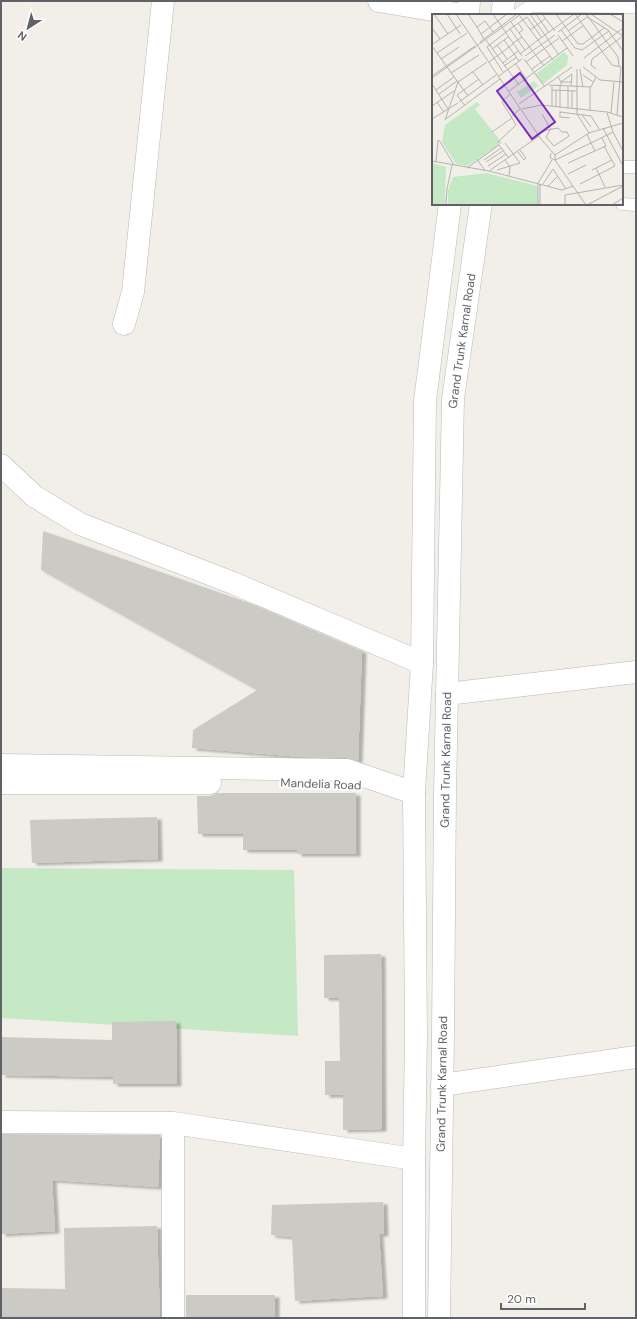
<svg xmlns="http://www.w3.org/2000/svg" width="637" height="1319" viewBox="0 0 637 1319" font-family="'DM Sans',sans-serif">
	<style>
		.green { fill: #c5e8c5 }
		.building { fill: #cccac5; filter: url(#shadow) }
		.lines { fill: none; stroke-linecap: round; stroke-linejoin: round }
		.service-casing { stroke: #b5b8bc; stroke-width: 13 }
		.minor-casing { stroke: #b5b8bc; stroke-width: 23 }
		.tertiary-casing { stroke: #b5b8bc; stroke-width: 23 }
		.secondary-casing { stroke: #b6babf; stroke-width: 23 }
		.service { stroke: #fff; stroke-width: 12 }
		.minor { stroke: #fff; stroke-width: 22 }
		.tertiary { stroke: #fff; stroke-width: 22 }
		.secondary { stroke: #fff; stroke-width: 22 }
		.labels { text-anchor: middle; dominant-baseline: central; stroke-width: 4; stroke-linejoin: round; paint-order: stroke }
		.street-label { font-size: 12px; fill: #5f6368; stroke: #fff }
		.inset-road { fill: none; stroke: #b3b3b1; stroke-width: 1 }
		.view { fill: #7b2cbf; fill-opacity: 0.15; stroke: #7b2cbf; stroke-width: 2 }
		.inset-edge { fill: none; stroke: #5f6368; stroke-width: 2 }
	</style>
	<defs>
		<filter id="shadow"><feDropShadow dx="4.5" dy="2.5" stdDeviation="1" flood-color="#0004"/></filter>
	</defs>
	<rect width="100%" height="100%" fill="#f1efe8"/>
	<path class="green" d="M 1,868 L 294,870 L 298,1036 L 1,1018 Z"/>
	<path class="building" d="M 43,531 L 249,603 L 362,651 L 358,761 L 347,758 L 302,757 L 192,748 L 193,730 L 257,690 L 41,570 Z
		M 217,793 L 356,793 L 356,854 L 297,854 L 297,850 L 243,850 L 243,834 L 198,834 L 197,796 L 210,796 Z
		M 157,817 L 158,859 L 32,863 L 30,820 Z
		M 381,954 L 382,1129 L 343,1130 L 343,1095 L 325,1095 L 325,1061 L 340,1061 L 339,998 L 324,998 L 324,955 Z
		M 176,1021 L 177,1084 L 113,1084 L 113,1077 L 1,1075 L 1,1037 L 112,1040 L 112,1022 Z
		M 1,1134 L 160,1135 L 158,1187 L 52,1180 L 55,1231 L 1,1234 Z
		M 383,1202 L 384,1234 L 379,1234 L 383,1296 L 295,1301 L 292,1237 L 271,1235 L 272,1205 Z
		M 157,1226 L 160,1318 L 1,1318 L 1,1288 L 65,1289 L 64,1228 Z
		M 186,1295 L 275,1295 L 275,1318 L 186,1318 Z"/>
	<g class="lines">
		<defs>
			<path id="service" d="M 517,15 L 530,6 L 636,7
				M 622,167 L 636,167
				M 622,204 L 636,205"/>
			<path id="minor" d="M 379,1 L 462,15
				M 124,324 L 133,292 L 163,1
				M 1,465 L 34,496 L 80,524 L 233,583 L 422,663
				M 447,694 L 636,672
				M 442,1085 L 636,1057
				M 1,1122 L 173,1123 L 414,1159
				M 173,1318 L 173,1123"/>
			<path id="tertiary" d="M 1,765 L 347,770 L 414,793
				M 1,783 L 210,783"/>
			<path id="secondary" d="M 468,15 L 469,1
				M 502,15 L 504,1
				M 414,1318 L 414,1159 L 416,1036 L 414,793 L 422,663 L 425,401 L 450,204
				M 439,1318 L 443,1035 L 445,794 L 453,399 L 481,204"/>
		</defs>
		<use href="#service" class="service-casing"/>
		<use href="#minor" class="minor-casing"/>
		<use href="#tertiary" class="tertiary-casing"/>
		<use href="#secondary" class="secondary-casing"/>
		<use href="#service" class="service"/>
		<use href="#minor" class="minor"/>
		<use href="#tertiary" class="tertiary"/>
		<use href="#secondary" class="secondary"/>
	</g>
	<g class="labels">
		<g class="street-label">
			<text transform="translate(462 341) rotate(-82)">Grand Trunk Karnal Road</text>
			<text transform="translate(446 760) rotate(-89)">Grand Trunk Karnal Road</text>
			<text transform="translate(321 784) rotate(2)">Mandelia Road</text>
			<text transform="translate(442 1084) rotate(-89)">Grand Trunk Karnal Road</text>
		</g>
	</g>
	<g transform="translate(432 14)">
		<rect width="191" height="191" fill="#f1efe8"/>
		<path d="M 132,38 L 136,42 L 135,51 L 111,70 L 104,60 ZM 102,67 L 106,72 L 89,84 L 85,78 ZM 45,88 L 48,91 L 43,95 L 70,129 L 35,152 L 24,150 L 10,128 L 13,111 ZM 0,149 L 14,153 L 13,191 L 0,191 ZM 55,159 L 105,172 L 106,191 L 16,191 L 16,176 L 21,163 Z" fill="#c5e8c5"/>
		<path class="inset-road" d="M 2,0 L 16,20M 15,0 L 28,20M 24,0 L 109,125 L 123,141 L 123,146 L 118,144 L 119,139M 36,0 L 45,13 L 53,7 L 61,18M 61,0 L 90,42M 98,0 L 127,41M 104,0 L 117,19M 110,0 L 123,17M 124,0 L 146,30 L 151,30 L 172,14M 143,0 L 180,51 L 189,53 L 185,101M 154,0 L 186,43 L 187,52M 159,0 L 191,22M 178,0 L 191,8M 88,2 L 106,26 L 142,0M 95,3 L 110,24M 79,8 L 90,23 L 81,29M 86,9 L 91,16 L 87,19M 45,13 L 52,25M 0,14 L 8,25M 78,15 L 95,3M 98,16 L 113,5M 129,16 L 143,34 L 150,36 L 177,17M 136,17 L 155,3 L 176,16 L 191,37M 126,18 L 150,0M 49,20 L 75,0M 126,21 L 141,42M 90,23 L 112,52M 54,26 L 87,71M 72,26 L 87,47M 130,27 L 151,12M 48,28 L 85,0M 1,30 L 29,11M 65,31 L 75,45M 0,32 L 36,82M 60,35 L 76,23M 5,39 L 35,19M 88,40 L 106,26 L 121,46M 93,42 L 123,21M 152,44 L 191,14M 9,45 L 27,33M 92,45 L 113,73M 57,48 L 81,30M 94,48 L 127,24M 71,49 L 86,37M 83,49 L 95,66M 72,52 L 85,43M 151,53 L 168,66 L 191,68M 100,55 L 118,42M 145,55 L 145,100 L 157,119M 148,55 L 151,73M 164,55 L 159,51 L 160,45 L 191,22M 41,58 L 51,71M 71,58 L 55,33 L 78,15 L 93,36M 19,59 L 47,41M 151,61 L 161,68M 0,62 L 43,32M 67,62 L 90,45M 126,63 L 129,68 L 140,60 L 139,72M 0,64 L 89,0M 0,70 L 16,95M 117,71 L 159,73 L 164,63M 129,72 L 129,68 L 140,68M 158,73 L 158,97M 4,76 L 22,63M 120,76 L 145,77M 77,77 L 135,34M 7,80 L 25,67M 5,88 L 12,98M 27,88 L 64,61M 87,90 L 140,53M 0,92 L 22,77M 33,92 L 25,81 L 47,65M 120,92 L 120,72M 124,93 L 124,76M 128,94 L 128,72M 90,95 L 109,91 L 175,98 L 191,103M 136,95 L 136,72M 140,95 L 140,77M 128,97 L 128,103 L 138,104M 128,98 L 159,102 L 167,115M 179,99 L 182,68M 110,100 L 119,116M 150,101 L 159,113M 79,103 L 88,95M 0,105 L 26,89M 14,105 L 68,65M 13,106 L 26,68 L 55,48M 171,114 L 190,150M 60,118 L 80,104 L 70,88 L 78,80M 181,118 L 191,137M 106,120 L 115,116 L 126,114 L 130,118 L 135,118 L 137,122 L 122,132 L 114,123 L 118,116M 7,126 L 22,151M 65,129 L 84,111 L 80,104M 163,137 L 159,129 L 181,118 L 175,99M 86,138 L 92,146 L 94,144 L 88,136M 123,141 L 157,119 L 191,109M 45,145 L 53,157M 52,146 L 69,134M 73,146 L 78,153 L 77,162M 123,146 L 159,129 L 155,120M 123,146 L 154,191M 0,147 L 57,157 L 130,176 L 141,172M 4,148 L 6,126M 54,148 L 71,137M 136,149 L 174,132 L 170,124M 56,152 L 74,140M 35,154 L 67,131 L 77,144M 164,154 L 173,173M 65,156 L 88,149 L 73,129M 160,156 L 180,146M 57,157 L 107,122M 136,160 L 154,151M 108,170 L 108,191M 111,170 L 121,155 L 134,175M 148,170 L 183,152 L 172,132M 116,172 L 126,162M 14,191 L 15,175 L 20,151M 106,191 L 106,169 L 120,146M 133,191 L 133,181 L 191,171M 155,191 L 191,172M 180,191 L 191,184"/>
		<path class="view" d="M 88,59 L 123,108 L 100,125 L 65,77 Z"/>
		<rect width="191" height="191" class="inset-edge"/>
	</g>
	<rect width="637" height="1319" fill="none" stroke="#5f6368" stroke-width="4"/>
	<g transform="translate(28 28) rotate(216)" stroke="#ffffff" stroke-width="3" paint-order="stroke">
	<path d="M0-3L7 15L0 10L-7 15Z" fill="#5f6368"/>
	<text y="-6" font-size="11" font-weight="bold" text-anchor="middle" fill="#5f6368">N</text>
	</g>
	<path d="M501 1303v6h84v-6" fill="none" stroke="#5f6368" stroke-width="2"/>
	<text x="507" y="1303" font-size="12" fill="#5f6368" stroke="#ffffff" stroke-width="3" paint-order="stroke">20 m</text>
</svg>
